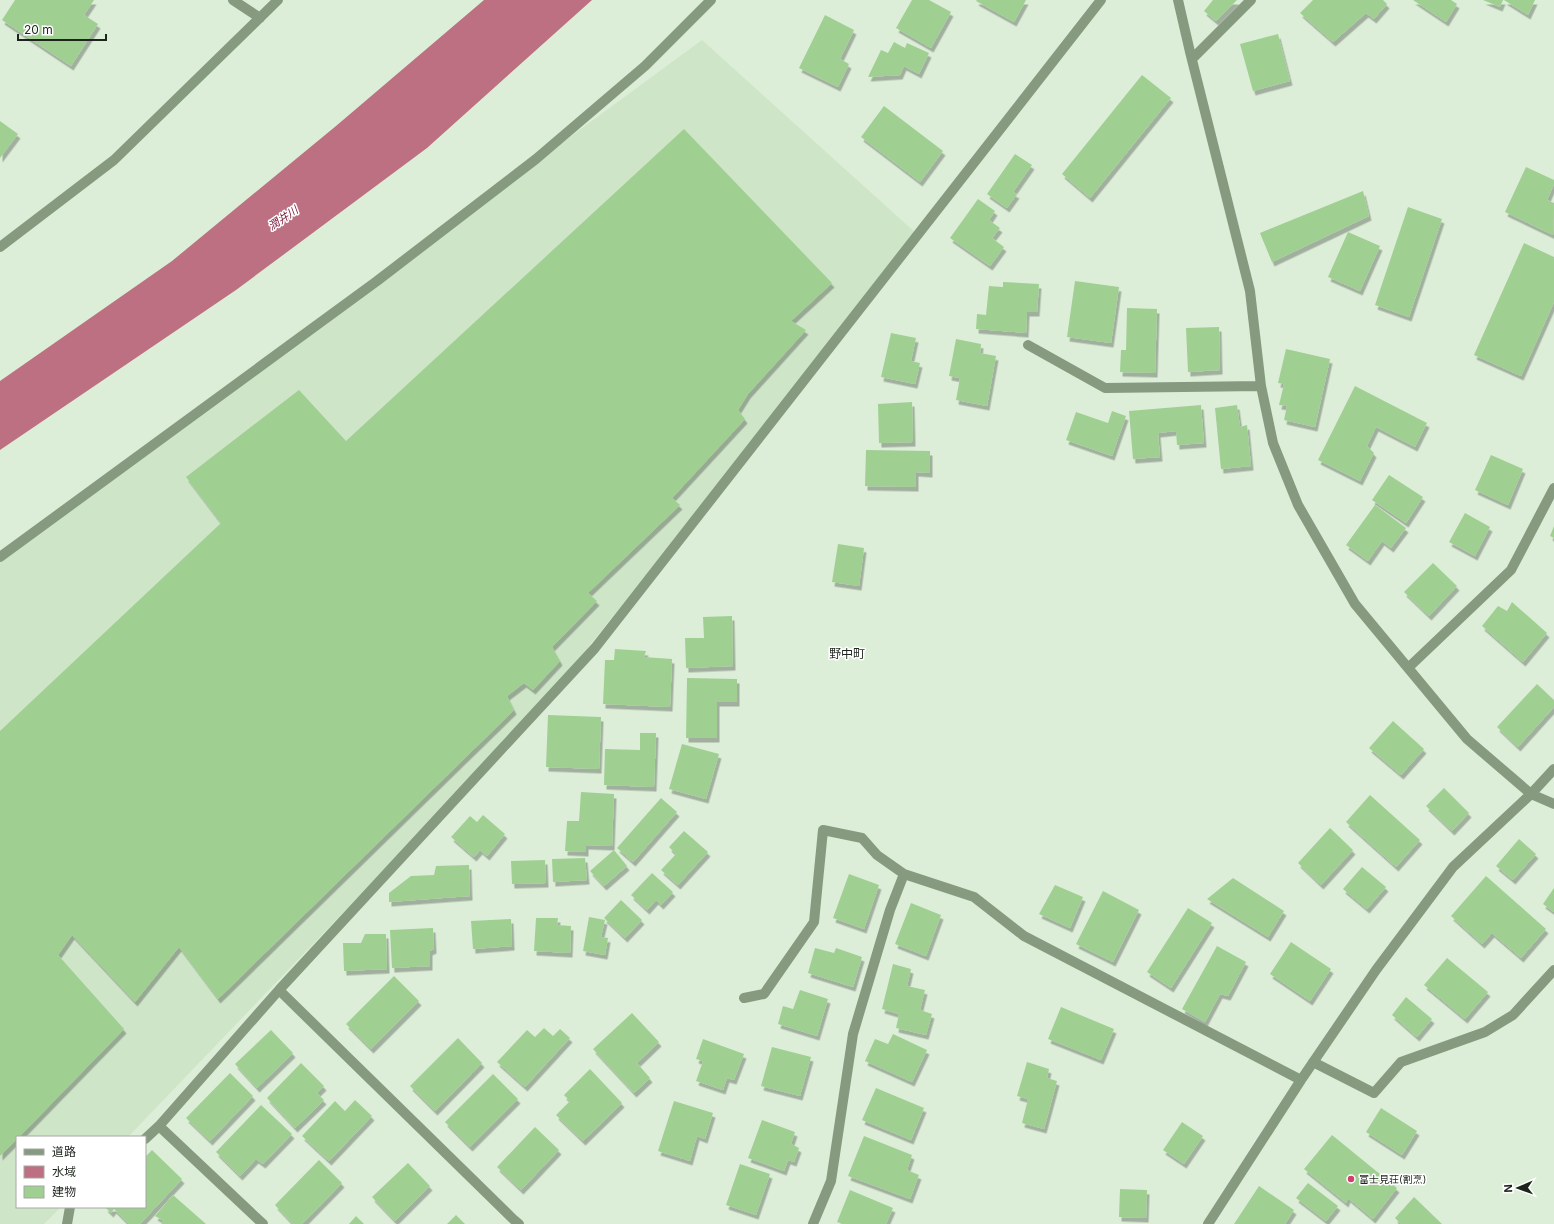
<svg xmlns="http://www.w3.org/2000/svg" width="1554" height="1224" viewBox="0 0 1554 1224" font-family="Inter,'Noto Sans JP',sans-serif">
	<style>
		.built { fill: #cee5c8 }
		.water { fill: #bd7081 }
		.building { fill: #9fd092; filter: url(#shadow) }
		.lines { fill: none; stroke-linecap: round; stroke-linejoin: round }
		.minor { stroke: #869a80; stroke-width: 10 }
		.poi-dot { fill: #cf416c; stroke: #fff; stroke-width: 1.5 }
		.labels { text-anchor: middle; dominant-baseline: central; stroke-width: 3; stroke-linejoin: round; paint-order: stroke }
		.poi-label { font-size: 10px; fill: #1d241c; stroke: #fff; text-anchor: start }
		.water-label { font-size: 11px; font-style: italic; fill: #791c3a; stroke: #fff }
		.quarter-label { font-size: 12px; fill: #1d241c; stroke: #fff }
	</style>
	<defs>
		<filter id="shadow"><feDropShadow dx="2.5" dy="4.5" stdDeviation="0" flood-color="#0004"/></filter>
	</defs>
	<rect width="100%" height="100%" fill="#dceed7"/>
	<path class="built" d="M 702,40 L 918,235 L 541,706 L 128,1137 L 17,1137 L 17,1207 L 61,1207 L 44,1224 L 0,1224 L 0,556 Z"/>
	<path class="water" d="M 484,0 L 592,0 L 427,148 L 236,290 L 0,450 L 0,381 L 172,261 L 336,126 Z"/>
	<path class="building" d="M 15,0 L 94,0 L 84,15 L 98,24 L 71,66 L 2,20 Z
		M 912,0 L 929,0 L 951,12 L 931,48 L 896,28 Z
		M 977,0 L 1026,0 L 1014,22 L 976,1 Z
		M 1213,0 L 1237,0 L 1216,21 L 1204,11 Z
		M 1313,0 L 1383,0 L 1387,4 L 1374,19 L 1366,13 L 1333,42 L 1300,13 Z
		M 1413,0 L 1451,0 L 1457,4 L 1446,22 Z
		M 1483,0 L 1503,0 L 1500,7 Z
		M 1504,0 L 1535,0 L 1528,15 Z
		M 825,15 L 854,30 L 840,59 L 849,64 L 838,87 L 799,68 Z
		M 1278,34 L 1290,81 L 1253,91 L 1240,44 Z
		M 894,42 L 905,48 L 907,43 L 929,53 L 919,74 L 904,66 L 900,75 L 868,77 L 881,50 L 888,53 Z
		M 1142,75 L 1171,98 L 1090,198 L 1062,174 Z
		M 884,106 L 943,151 L 920,182 L 861,137 Z
		M 0,121 L 18,134 L 0,158 Z
		M 684,129 L 832,283 L 791,321 L 806,330 L 748,394 L 738,410 L 745,419 L 672,498 L 680,505 L 588,593 L 597,601 L 552,647 L 560,661 L 533,690 L 524,683 L 507,696 L 514,710 L 218,999 L 179,947 L 135,1002 L 72,935 L 58,955 L 124,1029 L 19,1137 L 17,1137 L 17,1139 L 0,1156 L 0,731 L 221,523 L 186,477 L 299,390 L 346,441 Z
		M 1015,154 L 1032,165 L 1013,192 L 1017,194 L 1007,208 L 987,194 Z
		M 1526,167 L 1554,180 L 1554,184 L 1547,200 L 1554,203 L 1553,235 L 1505,212 Z
		M 1363,191 L 1369,216 L 1272,262 L 1260,233 Z
		M 978,199 L 995,211 L 989,220 L 1000,228 L 992,238 L 1004,247 L 990,266 L 950,238 Z
		M 1408,207 L 1442,219 L 1409,317 L 1375,305 Z
		M 1348,232 L 1380,246 L 1360,291 L 1328,277 Z
		M 1524,243 L 1554,257 L 1554,302 L 1521,376 L 1474,355 Z
		M 1075,281 L 1119,287 L 1111,343 L 1067,337 Z
		M 1003,282 L 1039,284 L 1037,312 L 1027,312 L 1026,333 L 976,329 L 977,314 L 986,315 L 989,286 L 1003,287 Z
		M 1127,308 L 1157,309 L 1155,373 L 1120,372 L 1121,350 L 1126,350 Z
		M 1219,327 L 1220,370 L 1188,372 L 1186,328 Z
		M 891,333 L 916,338 L 911,361 L 920,363 L 915,384 L 881,377 Z
		M 956,339 L 981,344 L 980,353 L 996,356 L 987,406 L 956,400 L 960,378 L 949,376 Z
		M 1286,349 L 1330,359 L 1315,427 L 1284,420 L 1287,406 L 1279,405 L 1284,384 L 1278,383 Z
		M 1355,386 L 1427,423 L 1415,447 L 1376,427 L 1367,446 L 1374,453 L 1360,481 L 1318,460 Z
		M 912,402 L 913,442 L 879,443 L 878,404 Z
		M 1201,405 L 1204,443 L 1177,445 L 1176,431 L 1158,433 L 1160,457 L 1133,459 L 1129,411 Z
		M 1237,405 L 1240,427 L 1247,425 L 1251,466 L 1221,469 L 1215,408 Z
		M 1112,411 L 1126,416 L 1112,456 L 1066,440 L 1076,412 L 1108,423 Z
		M 866,450 L 930,451 L 930,473 L 916,472 L 916,487 L 865,486 Z
		M 1491,455 L 1523,469 L 1508,505 L 1475,490 Z
		M 1389,475 L 1423,497 L 1406,523 L 1372,500 Z
		M 1375,505 L 1406,528 L 1391,548 L 1382,541 L 1368,561 L 1346,545 Z
		M 1465,513 L 1490,527 L 1475,556 L 1449,542 Z
		M 1554,526 L 1554,538 L 1550,536 Z
		M 838,544 L 864,548 L 859,586 L 832,582 Z
		M 1433,563 L 1457,586 L 1429,616 L 1404,592 Z
		M 1512,602 L 1547,633 L 1523,662 L 1482,626 L 1498,606 L 1507,611 Z
		M 732,616 L 733,666 L 686,668 L 685,638 L 704,638 L 703,617 Z
		M 615,649 L 646,651 L 644,657 L 672,659 L 670,707 L 603,704 L 605,660 L 614,660 Z
		M 687,678 L 737,679 L 737,702 L 717,702 L 717,738 L 686,738 Z
		M 1537,684 L 1554,700 L 1554,707 L 1518,747 L 1497,727 Z
		M 548,715 L 601,717 L 599,769 L 546,767 Z
		M 1393,721 L 1424,749 L 1401,775 L 1369,748 Z
		M 640,733 L 656,733 L 654,787 L 604,785 L 605,749 L 640,750 Z
		M 682,744 L 719,754 L 706,799 L 669,789 Z
		M 1444,788 L 1469,813 L 1452,831 L 1426,806 Z
		M 581,792 L 614,794 L 612,846 L 586,845 L 586,852 L 565,851 L 567,821 L 579,821 Z
		M 1370,795 L 1420,840 L 1396,867 L 1346,822 Z
		M 661,798 L 677,812 L 633,862 L 617,848 Z
		M 483,815 L 505,834 L 487,856 L 480,850 L 474,857 L 451,837 L 470,816 L 477,822 Z
		M 1330,828 L 1353,850 L 1321,885 L 1298,863 Z
		M 684,831 L 708,852 L 678,885 L 661,870 L 676,854 L 669,847 Z
		M 1519,839 L 1536,854 L 1513,880 L 1496,866 Z
		M 614,850 L 627,866 L 604,886 L 590,871 Z
		M 585,858 L 587,880 L 553,882 L 552,859 Z
		M 545,860 L 546,883 L 512,884 L 511,861 Z
		M 469,865 L 470,896 L 389,902 L 389,893 L 411,876 L 434,875 L 436,866 Z
		M 1362,867 L 1386,887 L 1367,909 L 1343,889 Z
		M 652,873 L 673,892 L 661,905 L 656,900 L 647,910 L 631,895 Z
		M 849,874 L 879,885 L 864,929 L 833,918 Z
		M 1486,876 L 1546,929 L 1521,958 L 1492,933 L 1482,944 L 1451,916 Z
		M 1233,878 L 1284,911 L 1268,937 L 1207,899 Z
		M 1055,885 L 1083,897 L 1070,928 L 1039,914 Z
		M 1554,888 L 1554,912 L 1543,904 Z
		M 1103,891 L 1139,910 L 1113,962 L 1076,944 Z
		M 621,900 L 642,920 L 625,938 L 604,918 Z
		M 911,903 L 941,915 L 926,956 L 895,944 Z
		M 1188,908 L 1212,923 L 1171,988 L 1147,972 Z
		M 589,917 L 605,920 L 601,937 L 608,938 L 605,955 L 583,951 Z
		M 536,918 L 558,918 L 557,925 L 571,926 L 570,953 L 534,951 Z
		M 511,919 L 512,946 L 473,949 L 471,921 Z
		M 433,928 L 434,949 L 430,951 L 430,966 L 392,968 L 390,930 Z
		M 365,934 L 386,934 L 387,969 L 344,971 L 343,943 L 361,943 Z
		M 1291,942 L 1331,969 L 1310,1001 L 1270,974 Z
		M 1217,946 L 1246,962 L 1228,996 L 1220,994 L 1205,1022 L 1182,1009 Z
		M 815,948 L 834,953 L 836,948 L 862,957 L 853,987 L 808,973 Z
		M 1447,958 L 1488,992 L 1465,1019 L 1424,985 Z
		M 893,964 L 911,969 L 907,986 L 925,990 L 920,1010 L 932,1014 L 926,1035 L 896,1028 L 899,1014 L 882,1009 Z
		M 394,976 L 419,1001 L 371,1049 L 346,1024 Z
		M 800,990 L 828,999 L 817,1036 L 778,1024 L 783,1006 L 793,1009 Z
		M 1406,997 L 1432,1019 L 1417,1037 L 1392,1015 Z
		M 1061,1007 L 1114,1029 L 1101,1060 L 1048,1039 Z
		M 632,1013 L 659,1042 L 637,1063 L 650,1078 L 634,1093 L 593,1049 Z
		M 544,1028 L 553,1036 L 560,1029 L 570,1038 L 525,1087 L 497,1062 L 527,1030 L 535,1037 Z
		M 271,1030 L 293,1053 L 257,1088 L 235,1064 Z
		M 893,1034 L 927,1050 L 912,1082 L 865,1061 L 875,1039 L 888,1044 Z
		M 458,1038 L 482,1063 L 435,1111 L 410,1086 Z
		M 703,1039 L 744,1054 L 734,1080 L 727,1078 L 723,1090 L 696,1081 L 703,1061 L 696,1059 Z
		M 772,1047 L 811,1057 L 800,1096 L 761,1086 Z
		M 1027,1062 L 1049,1069 L 1047,1078 L 1057,1081 L 1044,1129 L 1022,1123 L 1028,1099 L 1017,1096 Z
		M 301,1063 L 324,1086 L 317,1093 L 324,1100 L 295,1128 L 267,1098 Z
		M 590,1069 L 622,1103 L 583,1141 L 556,1115 L 570,1101 L 564,1095 Z
		M 230,1073 L 253,1096 L 210,1141 L 186,1118 Z
		M 493,1074 L 518,1099 L 470,1147 L 445,1122 Z
		M 876,1088 L 924,1108 L 911,1140 L 862,1120 Z
		M 355,1100 L 372,1116 L 329,1161 L 302,1136 L 335,1101 L 345,1111 Z
		M 674,1101 L 713,1113 L 705,1139 L 697,1136 L 690,1161 L 658,1151 Z
		M 261,1105 L 292,1134 L 263,1164 L 256,1159 L 240,1176 L 216,1152 Z
		M 1381,1108 L 1417,1131 L 1402,1155 L 1366,1132 Z
		M 762,1120 L 795,1132 L 791,1144 L 799,1148 L 794,1162 L 788,1160 L 784,1171 L 748,1158 Z
		M 1182,1122 L 1203,1136 L 1184,1164 L 1163,1150 Z
		M 535,1127 L 559,1150 L 521,1190 L 497,1167 Z
		M 1332,1135 L 1397,1188 L 1373,1219 L 1348,1198 L 1346,1203 L 1304,1169 Z
		M 864,1136 L 912,1155 L 907,1170 L 919,1175 L 910,1199 L 848,1176 Z
		M 152,1150 L 182,1179 L 140,1224 L 129,1224 L 114,1209 L 111,1213 L 105,1207 L 145,1207 L 145,1157 Z
		M 319,1160 L 342,1183 L 302,1224 L 293,1224 L 275,1205 Z
		M 408,1163 L 430,1186 L 395,1221 L 372,1197 Z
		M 740,1164 L 770,1174 L 756,1215 L 726,1205 Z
		M 1308,1183 L 1338,1206 L 1326,1221 L 1296,1198 Z
		M 1259,1186 L 1294,1210 L 1285,1224 L 1234,1224 Z
		M 1120,1189 L 1147,1190 L 1146,1218 L 1119,1217 Z
		M 850,1190 L 893,1208 L 886,1224 L 843,1224 L 837,1222 Z
		M 173,1195 L 206,1224 L 161,1224 L 164,1221 L 155,1216 Z
		M 1414,1197 L 1442,1224 L 1401,1224 L 1395,1218 Z
		M 456,1215 L 465,1224 L 447,1224 Z
		M 356,1216 L 364,1224 L 349,1224 Z"/>
	<g class="lines">
		<path class="minor" d="M 233,0 L 260,18
			M 1178,0 L 1190,52 L 1250,291 L 1261,386 L 1273,443 L 1298,505 L 1355,604 L 1467,739 L 1531,794 L 1554,804
			M 1192,59 L 1251,0
			M 0,247 L 114,160 L 278,0
			M 1028,345 L 1105,388 L 1261,386
			M 0,557 L 377,281 L 536,159 L 645,66 L 711,0
			M 1408,668 L 1511,570 L 1554,488
			M 904,874 L 974,897 L 1024,936 L 1301,1080
			M 279,990 L 513,1219 L 519,1224
			M 744,998 L 764,994 L 814,922 L 823,830 L 862,838 L 877,855 L 904,874 L 890,910 L 853,1034 L 831,1181 L 813,1224
			M 1313,1062 L 1374,1093 L 1401,1062 L 1485,1032 L 1513,1015 L 1554,970
			M 159,1126 L 263,1224
			M 145,1139 L 159,1126 L 279,990 L 595,648 L 1101,0
			M 67,1224 L 70,1207
			M 1208,1224 L 1301,1080 L 1376,970 L 1453,867 L 1531,794 L 1554,769"/>
	</g>
	<circle class="poi-dot" cx="1351" cy="1179" r="4"/>
	<g class="labels">
		<g class="poi-label">
			<text x="1359" y="1179">富士見荘(割烹)</text>
		</g>
		<g class="water-label">
			<text transform="translate(283 218) rotate(-34)">潤井川</text>
		</g>
		<g class="quarter-label">
			<text x="847" y="653">野中町</text>
		</g>
	</g>
	<rect x="16" y="1136" width="130" height="72" fill="#ffffff" stroke="#a5a7a4"/>
	<rect x="24" y="1149" width="20" height="6" fill="#869a80" stroke="#a5a7a4"/>
	<text x="52" y="1156" font-size="12" fill="#1d241c">道路</text>
	<rect x="24" y="1166" width="20" height="12" fill="#bd7081" stroke="#a5a7a4"/>
	<text x="52" y="1176" font-size="12" fill="#1d241c">水域</text>
	<rect x="24" y="1186" width="20" height="12" fill="#9fd092" stroke="#a5a7a4"/>
	<text x="52" y="1196" font-size="12" fill="#1d241c">建物</text>
	<g transform="translate(1518 1188) rotate(268)" stroke="#ffffff" stroke-width="3" paint-order="stroke">
	<path d="M0-3L7 15L0 10L-7 15Z" fill="#1d241c"/>
	<text y="-6" font-size="11" font-weight="bold" text-anchor="middle" fill="#1d241c">N</text>
	</g>
	<path d="M18 34v6h88v-6" fill="none" stroke="#1d241c" stroke-width="2"/>
	<text x="24" y="34" font-size="12" fill="#1d241c" stroke="#ffffff" stroke-width="3" paint-order="stroke">20 m</text>
</svg>
